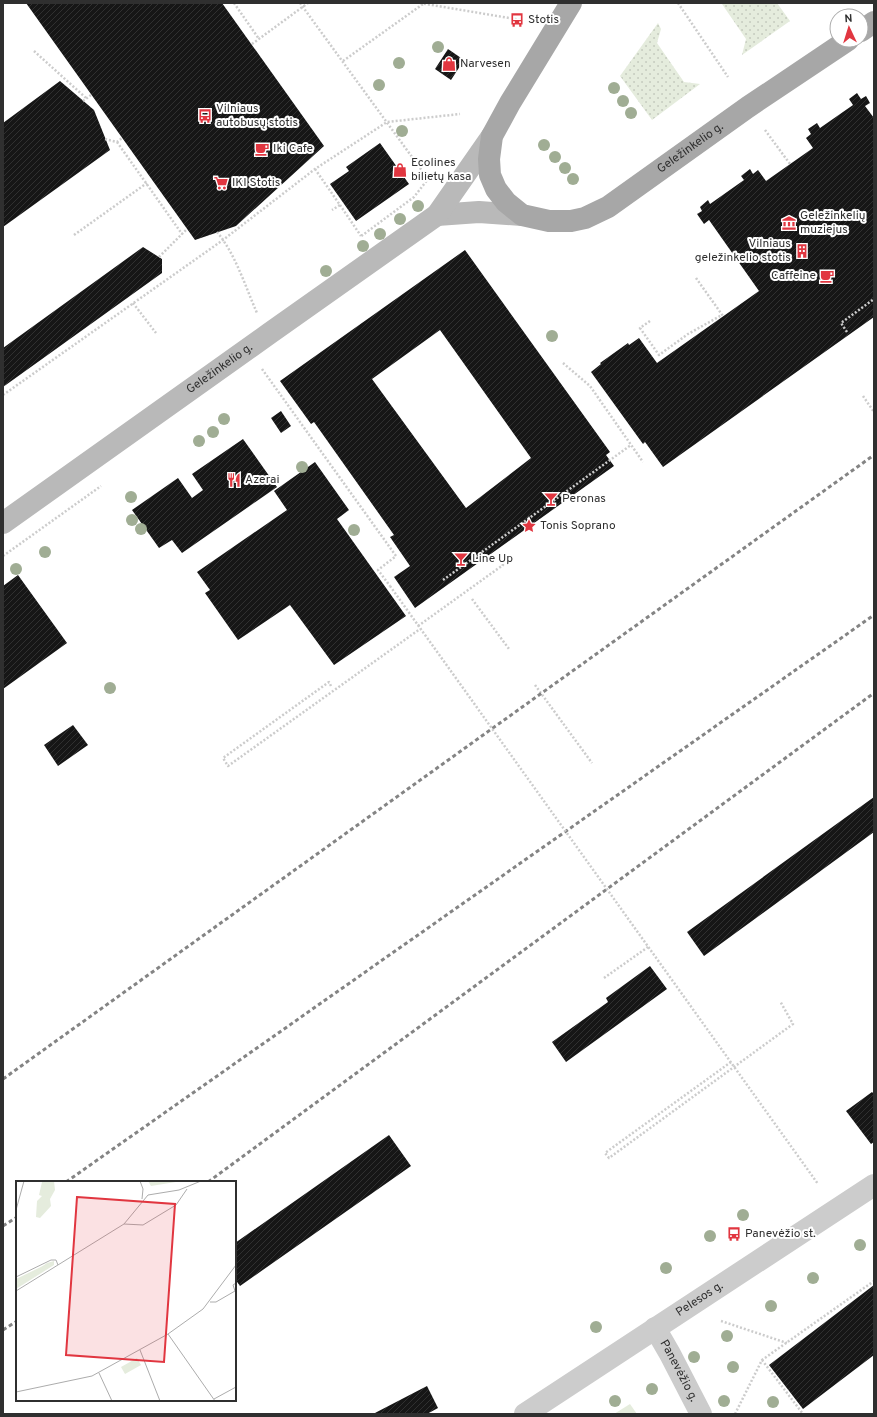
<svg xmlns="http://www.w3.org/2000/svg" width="877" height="1417" viewBox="0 0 877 1417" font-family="Overpass,sans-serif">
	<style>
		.grass { fill: url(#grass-dots) }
		.park { fill: #e5ecdd }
		.building { fill: url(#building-hatch); fill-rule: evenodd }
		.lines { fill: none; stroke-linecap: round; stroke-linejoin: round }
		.path { stroke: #ccc; stroke-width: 2.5; stroke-dasharray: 2 2; stroke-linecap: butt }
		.minor { stroke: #ccc; stroke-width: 22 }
		.secondary { stroke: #b9b9b9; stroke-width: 22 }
		.primary { stroke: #a7a7a7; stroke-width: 22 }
		.rail { stroke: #848484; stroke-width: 3; stroke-dasharray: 4 3; stroke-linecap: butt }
		.path-bridge { stroke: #ccc; stroke-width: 2.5; stroke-dasharray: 2 2; stroke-linecap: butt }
		.tree { fill: #a0ad94 }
		.labels { text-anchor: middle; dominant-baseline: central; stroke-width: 4; stroke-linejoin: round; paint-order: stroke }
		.poi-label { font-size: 12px; fill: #2f2f2f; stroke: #fff; text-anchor: start }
		.street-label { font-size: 12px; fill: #2f2f2f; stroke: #fff }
		.inset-road { fill: none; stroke: #acacac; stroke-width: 1 }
		.view { fill: #e13640; fill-opacity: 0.15; stroke: #e13640; stroke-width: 2 }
		.inset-edge { fill: none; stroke: #2f2f2f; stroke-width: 2 }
	</style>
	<defs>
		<pattern id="grass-dots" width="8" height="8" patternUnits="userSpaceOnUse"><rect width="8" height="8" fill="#e5ecdd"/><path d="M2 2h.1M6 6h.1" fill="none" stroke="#c5cbbe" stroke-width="1.8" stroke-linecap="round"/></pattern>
		<pattern id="building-hatch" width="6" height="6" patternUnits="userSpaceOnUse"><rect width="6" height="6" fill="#161616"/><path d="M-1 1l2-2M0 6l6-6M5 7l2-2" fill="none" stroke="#303030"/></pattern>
	</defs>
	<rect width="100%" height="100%" fill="#fff"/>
	<path class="grass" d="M 714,3 L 777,3 L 790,21 L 742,55 L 746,39 L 722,4 Z
		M 658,23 L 661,29 L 657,43 L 684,82 L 700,84 L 652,120 L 620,76 Z"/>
	<path class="park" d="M 630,1404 L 637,1414 L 614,1414 Z"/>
	<path class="building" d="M 26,3 L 222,3 L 324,146 L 236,226 L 195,240 Z
		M 448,49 L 464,60 L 451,80 L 435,69 Z
		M 60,81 L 94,110 L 110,150 L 3,227 L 3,123 Z
		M 857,93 L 861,99 L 866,96 L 870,103 L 865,106 L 874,118 L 874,317 L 663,467 L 645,442 L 643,444 L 591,372 L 601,364 L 600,363 L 628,343 L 629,345 L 639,338 L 657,363 L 759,291 L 709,220 L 704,224 L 697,214 L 702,211 L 700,207 L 708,200 L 710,204 L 744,180 L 741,176 L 750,169 L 753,174 L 758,170 L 766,181 L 813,148 L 806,138 L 811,134 L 808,129 L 817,123 L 820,128 L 853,105 L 849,99 Z
		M 380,143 L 409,184 L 356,221 L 330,184 L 349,171 L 346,167 Z
		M 143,247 L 162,259 L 162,273 L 3,387 L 3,348 Z
		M 465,250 L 610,452 L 606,455 L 614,466 L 415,608 L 394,577 L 410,566 L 390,537 L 394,535 L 314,422 L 311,424 L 280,381 ZM 440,330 L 531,458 L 466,508 L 372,379 Z
		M 281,411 L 291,426 L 281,433 L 271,418 Z
		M 243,439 L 277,487 L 182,553 L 172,540 L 159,548 L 132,510 L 178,478 L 192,498 L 203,490 L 192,474 Z
		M 315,462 L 349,510 L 337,519 L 406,616 L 334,665 L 290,605 L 238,640 L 205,593 L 210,590 L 197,572 L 287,510 L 274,491 Z
		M 18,575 L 67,643 L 3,689 L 3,586 Z
		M 73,725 L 88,745 L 58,766 L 44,745 Z
		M 874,797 L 874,832 L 704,956 L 687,932 Z
		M 650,966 L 667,989 L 566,1062 L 552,1042 L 608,1002 L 606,998 Z
		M 872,1092 L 874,1094 L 874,1142 L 871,1144 L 846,1111 Z
		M 389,1135 L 411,1166 L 240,1286 L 235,1279 L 235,1243 Z
		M 874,1285 L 874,1355 L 803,1409 L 769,1365 Z
		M 427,1386 L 438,1408 L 427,1414 L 373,1414 Z"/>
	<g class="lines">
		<path class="path" d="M 234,3 L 259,39
			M 300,3 L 428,179 L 414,197 L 360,237
			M 420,3 L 521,20
			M 678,3 L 728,77
			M 252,44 L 308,3
			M 34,51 L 86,98
			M 343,61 L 423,4
			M 83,101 L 91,95
			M 765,130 L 790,164
			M 105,139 L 117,142 L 122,138
			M 117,142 L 182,234
			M 315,169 L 340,205 L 332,210
			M 340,205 L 361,236
			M 217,232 C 236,255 245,286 257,313
			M 74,235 L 147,183
			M 159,257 L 187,229
			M 696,278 L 723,316
			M 133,303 L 156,333
			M 650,321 L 640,328 L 659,355 L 688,334 L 722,315
			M 847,332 L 841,323 L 874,299
			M 563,363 L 590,386 L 643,462
			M 262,369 L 396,556 L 378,570 L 390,586
			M 3,395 L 223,240 L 315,169 L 387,122 L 460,114
			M 863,396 L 874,412
			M 3,556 L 101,486
			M 443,580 L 631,445
			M 472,599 L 509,649
			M 418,626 L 503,565 L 502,564
			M 535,685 L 592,763
			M 331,686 L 329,682 L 223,758 L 228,766 L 420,629
			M 604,978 L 648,947
			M 731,1062 L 605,1153 L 609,1158 L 793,1024 L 780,1001
			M 721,1321 L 787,1343
			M 762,1360 L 803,1414
			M 735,1414 L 762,1360 L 874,1281"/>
		<g class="minor">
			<path id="s1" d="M 655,1328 L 670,1354 L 701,1414"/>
			<path id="s2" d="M 525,1414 L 874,1185"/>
		</g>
		<g class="secondary">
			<path d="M 437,215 L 479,212 L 522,215"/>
			<path id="s3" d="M 3,523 L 270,333 L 437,215 L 492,136"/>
		</g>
		<g class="primary">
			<path id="s4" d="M 571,3 L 510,103 L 492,136 L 489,159 L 490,175 L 496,189 L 506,202 L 522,215 L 549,221 L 571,221 L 585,218 L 608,207 L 748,107 L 848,40"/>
			<path d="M 861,31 L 874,22"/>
		</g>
		<path class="rail" d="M 3,1079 L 874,455
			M 66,1182 L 874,615
			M 208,1182 L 874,693
			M 3,1226 L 17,1217
			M 3,1330 L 17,1321"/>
		<path class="path-bridge" d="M 390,586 L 818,1184"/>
	</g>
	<g class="tree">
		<circle cx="438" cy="47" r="6"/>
		<circle cx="399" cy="63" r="6"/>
		<circle cx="379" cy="85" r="6"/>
		<circle cx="614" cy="88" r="6"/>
		<circle cx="623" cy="101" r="6"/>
		<circle cx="631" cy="113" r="6"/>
		<circle cx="402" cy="131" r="6"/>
		<circle cx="544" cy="145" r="6"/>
		<circle cx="555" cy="157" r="6"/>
		<circle cx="565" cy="168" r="6"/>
		<circle cx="573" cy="179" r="6"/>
		<circle cx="418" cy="206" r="6"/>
		<circle cx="400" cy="219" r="6"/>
		<circle cx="380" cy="234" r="6"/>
		<circle cx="363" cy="246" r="6"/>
		<circle cx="326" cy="271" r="6"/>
		<circle cx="552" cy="336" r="6"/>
		<circle cx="224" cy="419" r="6"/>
		<circle cx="213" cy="432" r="6"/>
		<circle cx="199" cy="441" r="6"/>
		<circle cx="302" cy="467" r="6"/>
		<circle cx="131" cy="497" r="6"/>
		<circle cx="132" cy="520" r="6"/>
		<circle cx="141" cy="529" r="6"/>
		<circle cx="354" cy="530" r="6"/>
		<circle cx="45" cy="552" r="6"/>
		<circle cx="16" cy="569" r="6"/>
		<circle cx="110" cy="688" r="6"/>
		<circle cx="743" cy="1215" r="6"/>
		<circle cx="710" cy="1236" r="6"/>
		<circle cx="860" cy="1245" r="6"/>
		<circle cx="666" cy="1268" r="6"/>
		<circle cx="813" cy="1278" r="6"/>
		<circle cx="771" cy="1306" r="6"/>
		<circle cx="596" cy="1327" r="6"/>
		<circle cx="727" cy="1336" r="6"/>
		<circle cx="694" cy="1357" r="6"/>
		<circle cx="733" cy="1367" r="6"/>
		<circle cx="652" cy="1389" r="6"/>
		<circle cx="615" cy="1401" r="6"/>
		<circle cx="724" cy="1401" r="6"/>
		<circle cx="773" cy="1402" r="6"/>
	</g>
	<defs>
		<symbol id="bus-bare" viewBox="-9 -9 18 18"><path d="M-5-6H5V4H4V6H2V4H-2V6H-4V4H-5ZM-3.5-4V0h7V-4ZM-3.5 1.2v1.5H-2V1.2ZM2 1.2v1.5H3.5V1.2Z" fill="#e13640" stroke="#fff" stroke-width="2.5" paint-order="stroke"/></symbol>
		<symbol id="shop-bare" viewBox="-9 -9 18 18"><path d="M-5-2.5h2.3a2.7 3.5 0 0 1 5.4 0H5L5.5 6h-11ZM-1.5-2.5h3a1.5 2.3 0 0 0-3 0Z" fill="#e13640" stroke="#fff" stroke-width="2.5" paint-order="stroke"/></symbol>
		<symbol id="cafe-bare" viewBox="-9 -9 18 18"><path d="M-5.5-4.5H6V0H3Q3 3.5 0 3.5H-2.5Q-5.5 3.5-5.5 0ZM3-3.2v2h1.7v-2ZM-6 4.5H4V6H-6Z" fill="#e13640" stroke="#fff" stroke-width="2.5" paint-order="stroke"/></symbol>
		<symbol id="supermarket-bare" viewBox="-9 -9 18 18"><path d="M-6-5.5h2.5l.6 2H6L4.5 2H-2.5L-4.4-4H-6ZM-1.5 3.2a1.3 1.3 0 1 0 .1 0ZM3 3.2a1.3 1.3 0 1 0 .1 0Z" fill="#e13640" stroke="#fff" stroke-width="2.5" paint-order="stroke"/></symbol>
		<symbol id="museum-bare" viewBox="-9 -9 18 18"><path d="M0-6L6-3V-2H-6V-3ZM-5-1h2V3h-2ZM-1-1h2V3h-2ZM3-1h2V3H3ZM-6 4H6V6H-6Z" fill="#e13640" stroke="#fff" stroke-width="2.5" paint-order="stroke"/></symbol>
		<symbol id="building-bare" viewBox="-9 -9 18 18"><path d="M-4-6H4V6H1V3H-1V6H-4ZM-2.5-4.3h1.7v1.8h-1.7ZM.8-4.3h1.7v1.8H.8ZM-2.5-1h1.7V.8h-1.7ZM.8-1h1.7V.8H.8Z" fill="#e13640" stroke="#fff" stroke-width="2.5" paint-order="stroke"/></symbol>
		<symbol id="restaurant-bare" viewBox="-9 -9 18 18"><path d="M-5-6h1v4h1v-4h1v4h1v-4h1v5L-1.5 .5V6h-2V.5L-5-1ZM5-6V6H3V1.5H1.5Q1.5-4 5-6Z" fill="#e13640" stroke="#fff" stroke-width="2.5" paint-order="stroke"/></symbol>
		<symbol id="bar-bare" viewBox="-9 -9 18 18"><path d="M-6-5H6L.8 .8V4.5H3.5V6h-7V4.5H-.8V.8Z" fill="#e13640" stroke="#fff" stroke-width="2.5" paint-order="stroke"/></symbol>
		<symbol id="sight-bare" viewBox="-9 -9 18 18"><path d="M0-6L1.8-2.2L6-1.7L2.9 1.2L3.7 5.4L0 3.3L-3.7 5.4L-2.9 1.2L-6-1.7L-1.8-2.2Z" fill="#e13640" stroke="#fff" stroke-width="2.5" paint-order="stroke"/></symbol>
	</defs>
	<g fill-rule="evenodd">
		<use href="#bus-bare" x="507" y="10" width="20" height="20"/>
		<use href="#shop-bare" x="439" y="54" width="20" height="20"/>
		<use href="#bus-bare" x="195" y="106" width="20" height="20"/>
		<use href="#cafe-bare" x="252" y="139" width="20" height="20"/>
		<use href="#shop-bare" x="390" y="160" width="20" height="20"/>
		<use href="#supermarket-bare" x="211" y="173" width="20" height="20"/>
		<use href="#museum-bare" x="779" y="213" width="20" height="20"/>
		<use href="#building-bare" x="792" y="241" width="20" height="20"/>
		<use href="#cafe-bare" x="817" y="266" width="20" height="20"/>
		<use href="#restaurant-bare" x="224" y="470" width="20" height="20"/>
		<use href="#bar-bare" x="541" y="489" width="20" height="20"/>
		<use href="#sight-bare" x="519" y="516" width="20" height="20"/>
		<use href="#bar-bare" x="451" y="549" width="20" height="20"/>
		<use href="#bus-bare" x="724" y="1224" width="20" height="20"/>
	</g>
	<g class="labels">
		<g class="poi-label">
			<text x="528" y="20">Stotis</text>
			<text x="460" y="64">Narvesen</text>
			<text x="216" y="109">Vilniaus<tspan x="216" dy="14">autobusų stotis</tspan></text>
			<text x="273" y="149">Iki Cafe</text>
			<text x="411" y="163">Ecolines<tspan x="411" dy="14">bilietų kasa</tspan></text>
			<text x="232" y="183">IKI Stotis</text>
			<text x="800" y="216">Geležinkelių<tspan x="800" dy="14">muziejus</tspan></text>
			<text x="791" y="244" text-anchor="end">Vilniaus<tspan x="791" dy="14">geležinkelio stotis</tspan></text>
			<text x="816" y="276" text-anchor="end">Caffeine</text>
			<text x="245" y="480">Azerai</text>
			<text x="562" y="499">Peronas</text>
			<text x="540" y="526">Tonis Soprano</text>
			<text x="472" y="559">Line Up</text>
			<text x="745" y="1234">Panevėžio st.</text>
		</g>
		<g class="street-label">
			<text stroke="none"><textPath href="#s4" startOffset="437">Geležinkelio g.</textPath></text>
			<text stroke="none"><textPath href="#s3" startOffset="266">Geležinkelio g.</textPath></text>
			<text stroke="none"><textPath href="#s2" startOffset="209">Pelesos g.</textPath></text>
			<text stroke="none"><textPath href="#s1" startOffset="49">Panevėžio g.</textPath></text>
		</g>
	</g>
	<g transform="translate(16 1181)">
		<rect width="220" height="220" fill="#fff"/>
		<path d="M 38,80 L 38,84 L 0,108 L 0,104 L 31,82 Z" fill="#e5ecdd"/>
		<path d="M 38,0 L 39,9 L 34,18 L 35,25 L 24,37 L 20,36 L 21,20 L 26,15 L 23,14 L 26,1 ZM 31,83 L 31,84 L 0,104 L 0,98 Z" fill="#e5ecdd"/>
		<path d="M 132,0 L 166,0 L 135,5 ZM 121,177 L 125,184 L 109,193 L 105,186 Z" fill="#e5ecdd"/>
		<path class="inset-road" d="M 124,0 L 127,8 L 126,18M 0,29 L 8,0M 108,43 L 127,44 L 160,24 L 171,8M 0,96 L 35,79 L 40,79 L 42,84M 0,110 L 108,43 L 132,14 L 163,9 L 185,0M 194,121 L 200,121 L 219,110 L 217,104 L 220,102M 152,153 L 199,220M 124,169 L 144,220M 83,192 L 96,220M 0,211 L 76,195 L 152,153 L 187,128 L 220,84M 198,218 L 220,206"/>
		<path class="view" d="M 61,16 L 159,23 L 148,181 L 50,174 Z"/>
		<rect width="220" height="220" class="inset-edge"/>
	</g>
	<rect width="877" height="1417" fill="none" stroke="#2f2f2f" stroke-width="8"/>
	<g transform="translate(849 28) rotate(356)"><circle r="19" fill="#ffffff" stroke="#acacac"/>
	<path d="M0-3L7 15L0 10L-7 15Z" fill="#e13640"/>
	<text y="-6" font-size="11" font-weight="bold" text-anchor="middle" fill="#2f2f2f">N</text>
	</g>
</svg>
